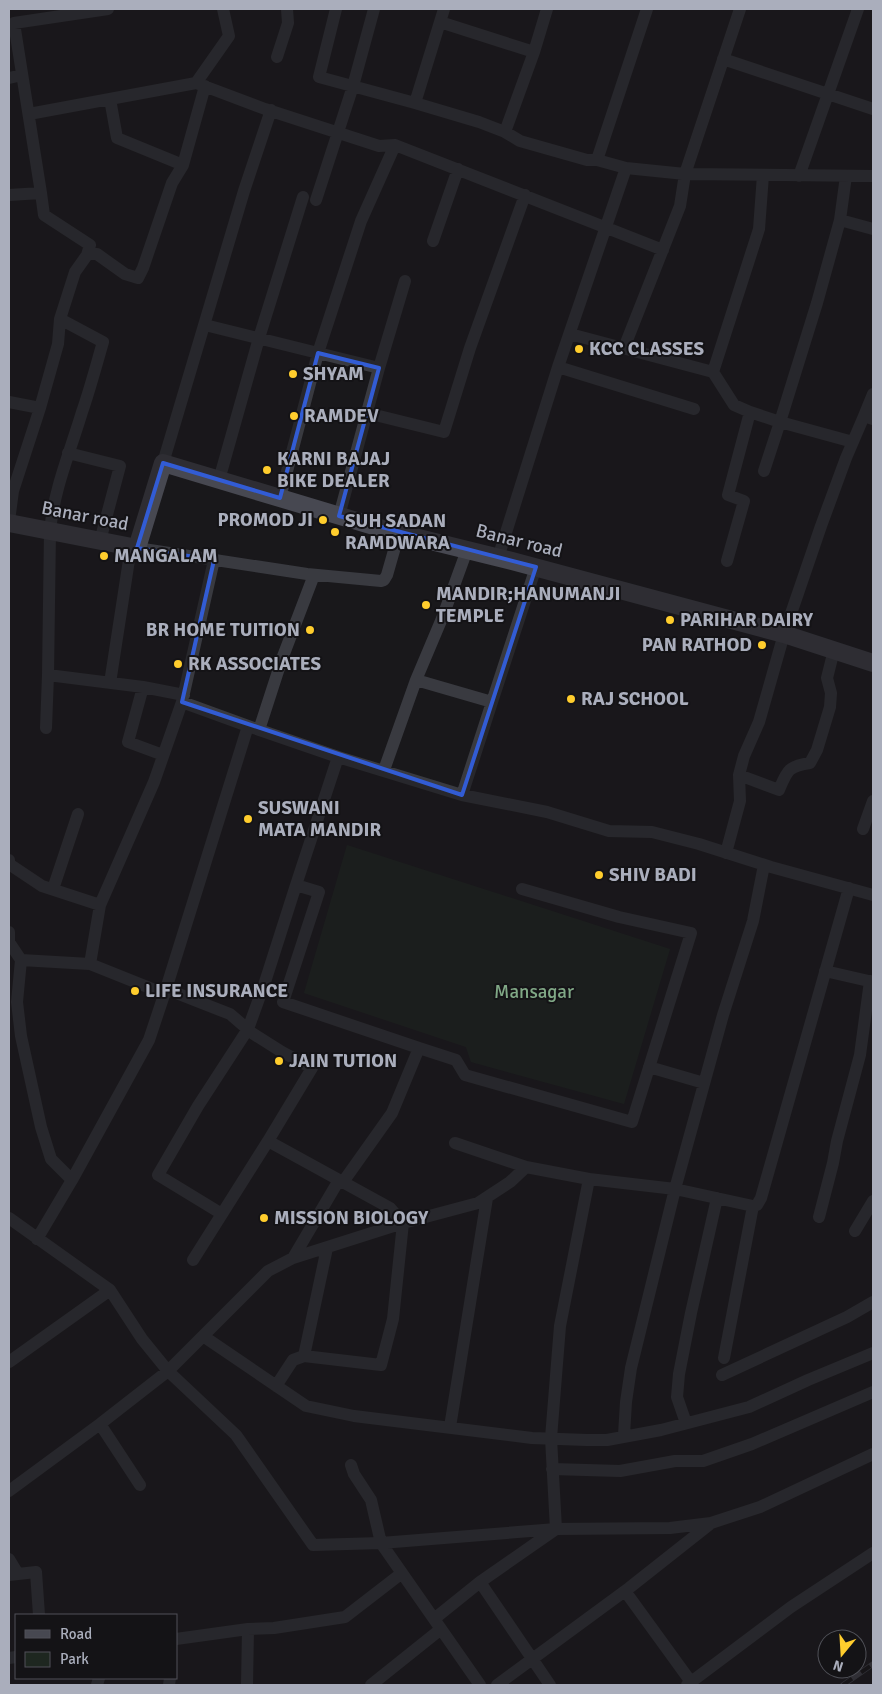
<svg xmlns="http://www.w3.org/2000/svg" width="882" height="1694" viewBox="0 0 882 1694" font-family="Signika,sans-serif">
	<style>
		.green { fill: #1e2720 }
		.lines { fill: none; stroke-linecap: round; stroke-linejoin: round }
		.street { stroke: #393a40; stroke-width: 12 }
		.secondary { stroke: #474851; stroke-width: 18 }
		.rail-casing { stroke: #4c4d56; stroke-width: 5.5 }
		.rail { stroke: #141316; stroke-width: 4; stroke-dasharray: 11; stroke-linecap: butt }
		.marked { fill: none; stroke: #325cd4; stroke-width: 4; stroke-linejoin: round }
		.poi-dot { fill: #ffcd2d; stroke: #141316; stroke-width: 2 }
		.labels { text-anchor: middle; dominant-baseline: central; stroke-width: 4; stroke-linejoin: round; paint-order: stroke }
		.poi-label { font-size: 19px; font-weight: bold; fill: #aaaebc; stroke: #141316; text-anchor: start }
		.street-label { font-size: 19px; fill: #aaaebc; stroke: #141316 }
		.park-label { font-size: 19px; fill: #80a886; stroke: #141316 }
	</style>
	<rect width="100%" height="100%" fill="#19181b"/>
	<path class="green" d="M 347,845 L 670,949 L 624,1104 L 471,1062 L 466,1047 L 304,993 Z"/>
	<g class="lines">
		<path class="street" d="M 336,9 L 319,77 L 415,103
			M 444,9 L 415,103 L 479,122 L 505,132 L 520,141 L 587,160 L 597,160 L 626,168
			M 440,22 L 534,52
			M 277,57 L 288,23 L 287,9
			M 723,59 L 873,109
			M 9,78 L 22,75
			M 196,83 L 265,109 L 379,146 L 395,145 L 663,250
			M 110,99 L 117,138 L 183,165
			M 29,114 L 196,83 L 229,36 L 223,9
			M 505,132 L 534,52 L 547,9
			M 597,160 L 647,9
			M 799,176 L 858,9
			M 846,176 L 840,220 L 817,303 L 780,422 L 853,442
			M 41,193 L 44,215 L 90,245 L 87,255
			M 9,195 L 41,193 L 14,23 L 108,9
			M 316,200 L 353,86 L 374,9
			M 840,220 L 873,229
			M 433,241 L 458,169
			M 60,319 L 103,342 C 96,366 90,389 82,412 C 70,452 54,489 50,531 L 48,675 L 143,687 L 184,695
			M 205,325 L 318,353 L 280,498
			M 570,334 L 713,372 L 759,229 L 763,175
			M 624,348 L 680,206 L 685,174 L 873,176
			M 379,368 L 405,281
			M 713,372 L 734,405 L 750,412 L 728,495 L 744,501 L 727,561
			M 873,394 L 864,416 L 873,419
			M 9,402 L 40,408
			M 694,409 L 558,367 L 626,168 L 685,174 L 740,9
			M 750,412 L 780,422 L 764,471
			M 367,413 L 444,432 L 470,348 L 525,195
			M 68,453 L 120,466 L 100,541
			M 163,463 L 244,191 L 271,110
			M 219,480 L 259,338 L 303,197
			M 339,516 L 379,368 L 318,353 L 361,221 L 395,145
			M 9,521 L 13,491 L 40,408 L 58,344 L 60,319 L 75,272 L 87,255 L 91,254 L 97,254 L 125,274 L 138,278 L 143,268 L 172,183 L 183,165 L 205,86
			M 137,548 L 307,574 L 381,581 L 384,580 L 387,575 L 399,533
			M 498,558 L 558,367
			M 214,560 L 182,702 L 248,726
			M 416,680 L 443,616 L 467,550
			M 110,683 L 131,547
			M 143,687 L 128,742 L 163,755
			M 492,702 L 536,567
			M 46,728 L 48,675
			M 259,730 L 282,659 L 314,575
			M 338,757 L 462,795 L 547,812 L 609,831 L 652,832 L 699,844 L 771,867 L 873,895
			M 384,770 L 416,680 L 492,702 L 462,795
			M 739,775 L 779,790 C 787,771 788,766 810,763 L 817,750 L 830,707 L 831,693 L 827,678 L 834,650
			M 863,829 L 873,801
			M 726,853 L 740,801 L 739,775 L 744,756 L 759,722 L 784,634 L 821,526 L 846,458 L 864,416
			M 9,860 L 9,864 L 42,886 L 100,905
			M 53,889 L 78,814
			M 9,932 L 9,942 L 21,960 L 17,1002 L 21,1036 L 41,1127 L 51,1159 L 72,1180
			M 21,960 L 90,964
			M 825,971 L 873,982
			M 166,989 L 230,1014 L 252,1033 L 282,1052 L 312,1068 L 268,1141
			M 165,994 L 90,964 L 100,905 L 154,782 L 182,702
			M 419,1048 L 456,1060 L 465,1075 L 632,1122 L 691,933 L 619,917 L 522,889
			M 649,1067 L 704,1083
			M 455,1143 L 526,1167
			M 589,1179 L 675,1189 L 723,1015 L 753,921 L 764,865
			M 222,1214 L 158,1175 L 198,1106 L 248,1029 L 265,982 L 296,885
			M 819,1217 L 833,1163 L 837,1141 L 860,1055 L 870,981
			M 9,1218 L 110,1290
			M 855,1231 L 873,1201
			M 37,1239 L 72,1180 L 149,1040 L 166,989 L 248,726 L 338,757 L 296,885 L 319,892 L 283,1002 L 419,1048 L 392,1113 L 343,1182
			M 293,1258 L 339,1180
			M 193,1260 L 268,1141 L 390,1208 L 403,1223 L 293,1258 L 268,1271 L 168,1371 L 236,1435 L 313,1545 L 381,1543 L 371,1500 L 354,1474 L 351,1465
			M 203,1336 L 306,1406 L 354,1416 L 532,1438 L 587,1440 L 607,1440 L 661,1430 L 749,1407 L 808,1380 L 873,1353
			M 304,1356 L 381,1365 L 393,1319 L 403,1223 L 478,1203 L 510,1182 L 526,1167 L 589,1179 L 560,1326 L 551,1438 L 556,1529 L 381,1543 L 434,1619
			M 724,1358 L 753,1206
			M 9,1362 L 110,1290 L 142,1339 L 168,1371 L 100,1424 L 9,1491
			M 722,1375 L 847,1317 L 873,1302
			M 276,1386 L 293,1360 L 304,1356 L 327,1248
			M 686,1423 L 677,1397 L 679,1374 L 691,1313 L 717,1198
			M 100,1424 L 140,1485
			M 450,1427 L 487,1198
			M 624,1435 L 626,1402 L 631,1368 L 675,1189 L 753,1206 L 757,1205 L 761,1198 L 849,888
			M 552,1469 L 620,1471 L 675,1461 L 703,1461 L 752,1444 L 873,1392
			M 9,1559 L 18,1574
			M 9,1575 L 36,1572 L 39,1615
			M 480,1582 L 550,1685
			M 625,1591 L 691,1682
			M 176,1639 L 248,1629 L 274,1628 L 345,1617 L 402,1573
			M 9,1658 L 16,1657
			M 97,1685 L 99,1678
			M 169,1685 L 170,1678
			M 247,1685 L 248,1629
			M 371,1685 L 441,1629
			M 480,1685 L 434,1619 L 480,1582 L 556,1529 L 670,1528 L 711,1523 L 760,1507 L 873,1454
			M 497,1685 L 629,1588 L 710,1524
			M 687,1685 L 791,1607 L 873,1553"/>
		<path class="secondary" d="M 9,523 L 137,548 L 163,463 L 390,531 L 512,561 L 784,634 L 873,663"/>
		<defs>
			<path id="rail" d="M 843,1685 L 873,1664"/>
		</defs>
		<use href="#rail" class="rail-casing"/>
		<use href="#rail" class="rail"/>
	</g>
	<path d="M0 0H882V1694H0ZM 318,353 L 379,368 L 339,516 L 536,567 L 462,795 L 182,702 L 214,560 L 137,548 L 163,463 L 280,498 Z" fill="#19181b" fill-opacity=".55" fill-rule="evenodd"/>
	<path class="marked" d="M 318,353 L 379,368 L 339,516 L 536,567 L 462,795 L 182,702 L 214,560 L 137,548 L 163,463 L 280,498 Z"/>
	<g class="poi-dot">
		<circle cx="579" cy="349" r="5"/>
		<circle cx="293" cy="374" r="5"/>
		<circle cx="294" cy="416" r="5"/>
		<circle cx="267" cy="470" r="5"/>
		<circle cx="323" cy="520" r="5"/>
		<circle cx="335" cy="532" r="5"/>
		<circle cx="104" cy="556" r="5"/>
		<circle cx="426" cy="605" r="5"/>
		<circle cx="670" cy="620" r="5"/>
		<circle cx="310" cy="630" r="5"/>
		<circle cx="762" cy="645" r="5"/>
		<circle cx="178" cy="664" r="5"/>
		<circle cx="571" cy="699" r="5"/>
		<circle cx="248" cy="819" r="5"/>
		<circle cx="599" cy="875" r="5"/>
		<circle cx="135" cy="991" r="5"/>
		<circle cx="279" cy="1061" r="5"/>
		<circle cx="264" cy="1218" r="5"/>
	</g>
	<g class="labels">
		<g class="poi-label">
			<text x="589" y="349">KCC CLASSES</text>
			<text x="303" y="374">SHYAM</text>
			<text x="304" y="416">RAMDEV</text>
			<text x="277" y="459">KARNI BAJAJ<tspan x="277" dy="22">BIKE DEALER</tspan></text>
			<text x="313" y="520" text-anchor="end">PROMOD JI</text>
			<text x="345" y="521">SUH SADAN<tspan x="345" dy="22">RAMDWARA</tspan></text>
			<text x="114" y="556">MANGALAM</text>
			<text x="436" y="594">MANDIR;HANUMANJI<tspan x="436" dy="22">TEMPLE</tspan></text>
			<text x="680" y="620">PARIHAR DAIRY</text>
			<text x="300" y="630" text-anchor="end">BR HOME TUITION</text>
			<text x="752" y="645" text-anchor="end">PAN RATHOD</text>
			<text x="188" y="664">RK ASSOCIATES</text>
			<text x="581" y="699">RAJ SCHOOL</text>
			<text x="258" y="808">SUSWANI<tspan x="258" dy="22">MATA MANDIR</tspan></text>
			<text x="609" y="875">SHIV BADI</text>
			<text x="145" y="991">LIFE INSURANCE</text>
			<text x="289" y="1061">JAIN TUTION</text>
			<text x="274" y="1218">MISSION BIOLOGY</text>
		</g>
		<g class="street-label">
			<text transform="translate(85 516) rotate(11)">Banar road</text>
			<text transform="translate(519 541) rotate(14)">Banar road</text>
		</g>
		<g class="park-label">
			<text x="534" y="992">Mansagar</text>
		</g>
	</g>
	<rect width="882" height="1694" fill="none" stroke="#aaaebc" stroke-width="20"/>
	<rect x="15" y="1614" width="162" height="65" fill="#141316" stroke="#505158"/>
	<rect x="25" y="1630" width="25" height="8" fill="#474851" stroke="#505158"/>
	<text x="60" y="1639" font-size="15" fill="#aaaebc">Road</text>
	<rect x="25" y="1652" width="25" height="15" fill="#1e2720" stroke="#505158"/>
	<text x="60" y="1664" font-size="15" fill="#aaaebc">Park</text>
	<g transform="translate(842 1654) rotate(198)"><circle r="24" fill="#141316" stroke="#505158"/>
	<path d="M0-4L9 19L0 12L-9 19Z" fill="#ffcd2d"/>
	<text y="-8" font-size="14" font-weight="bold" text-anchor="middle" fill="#aaaebc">N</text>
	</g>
</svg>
